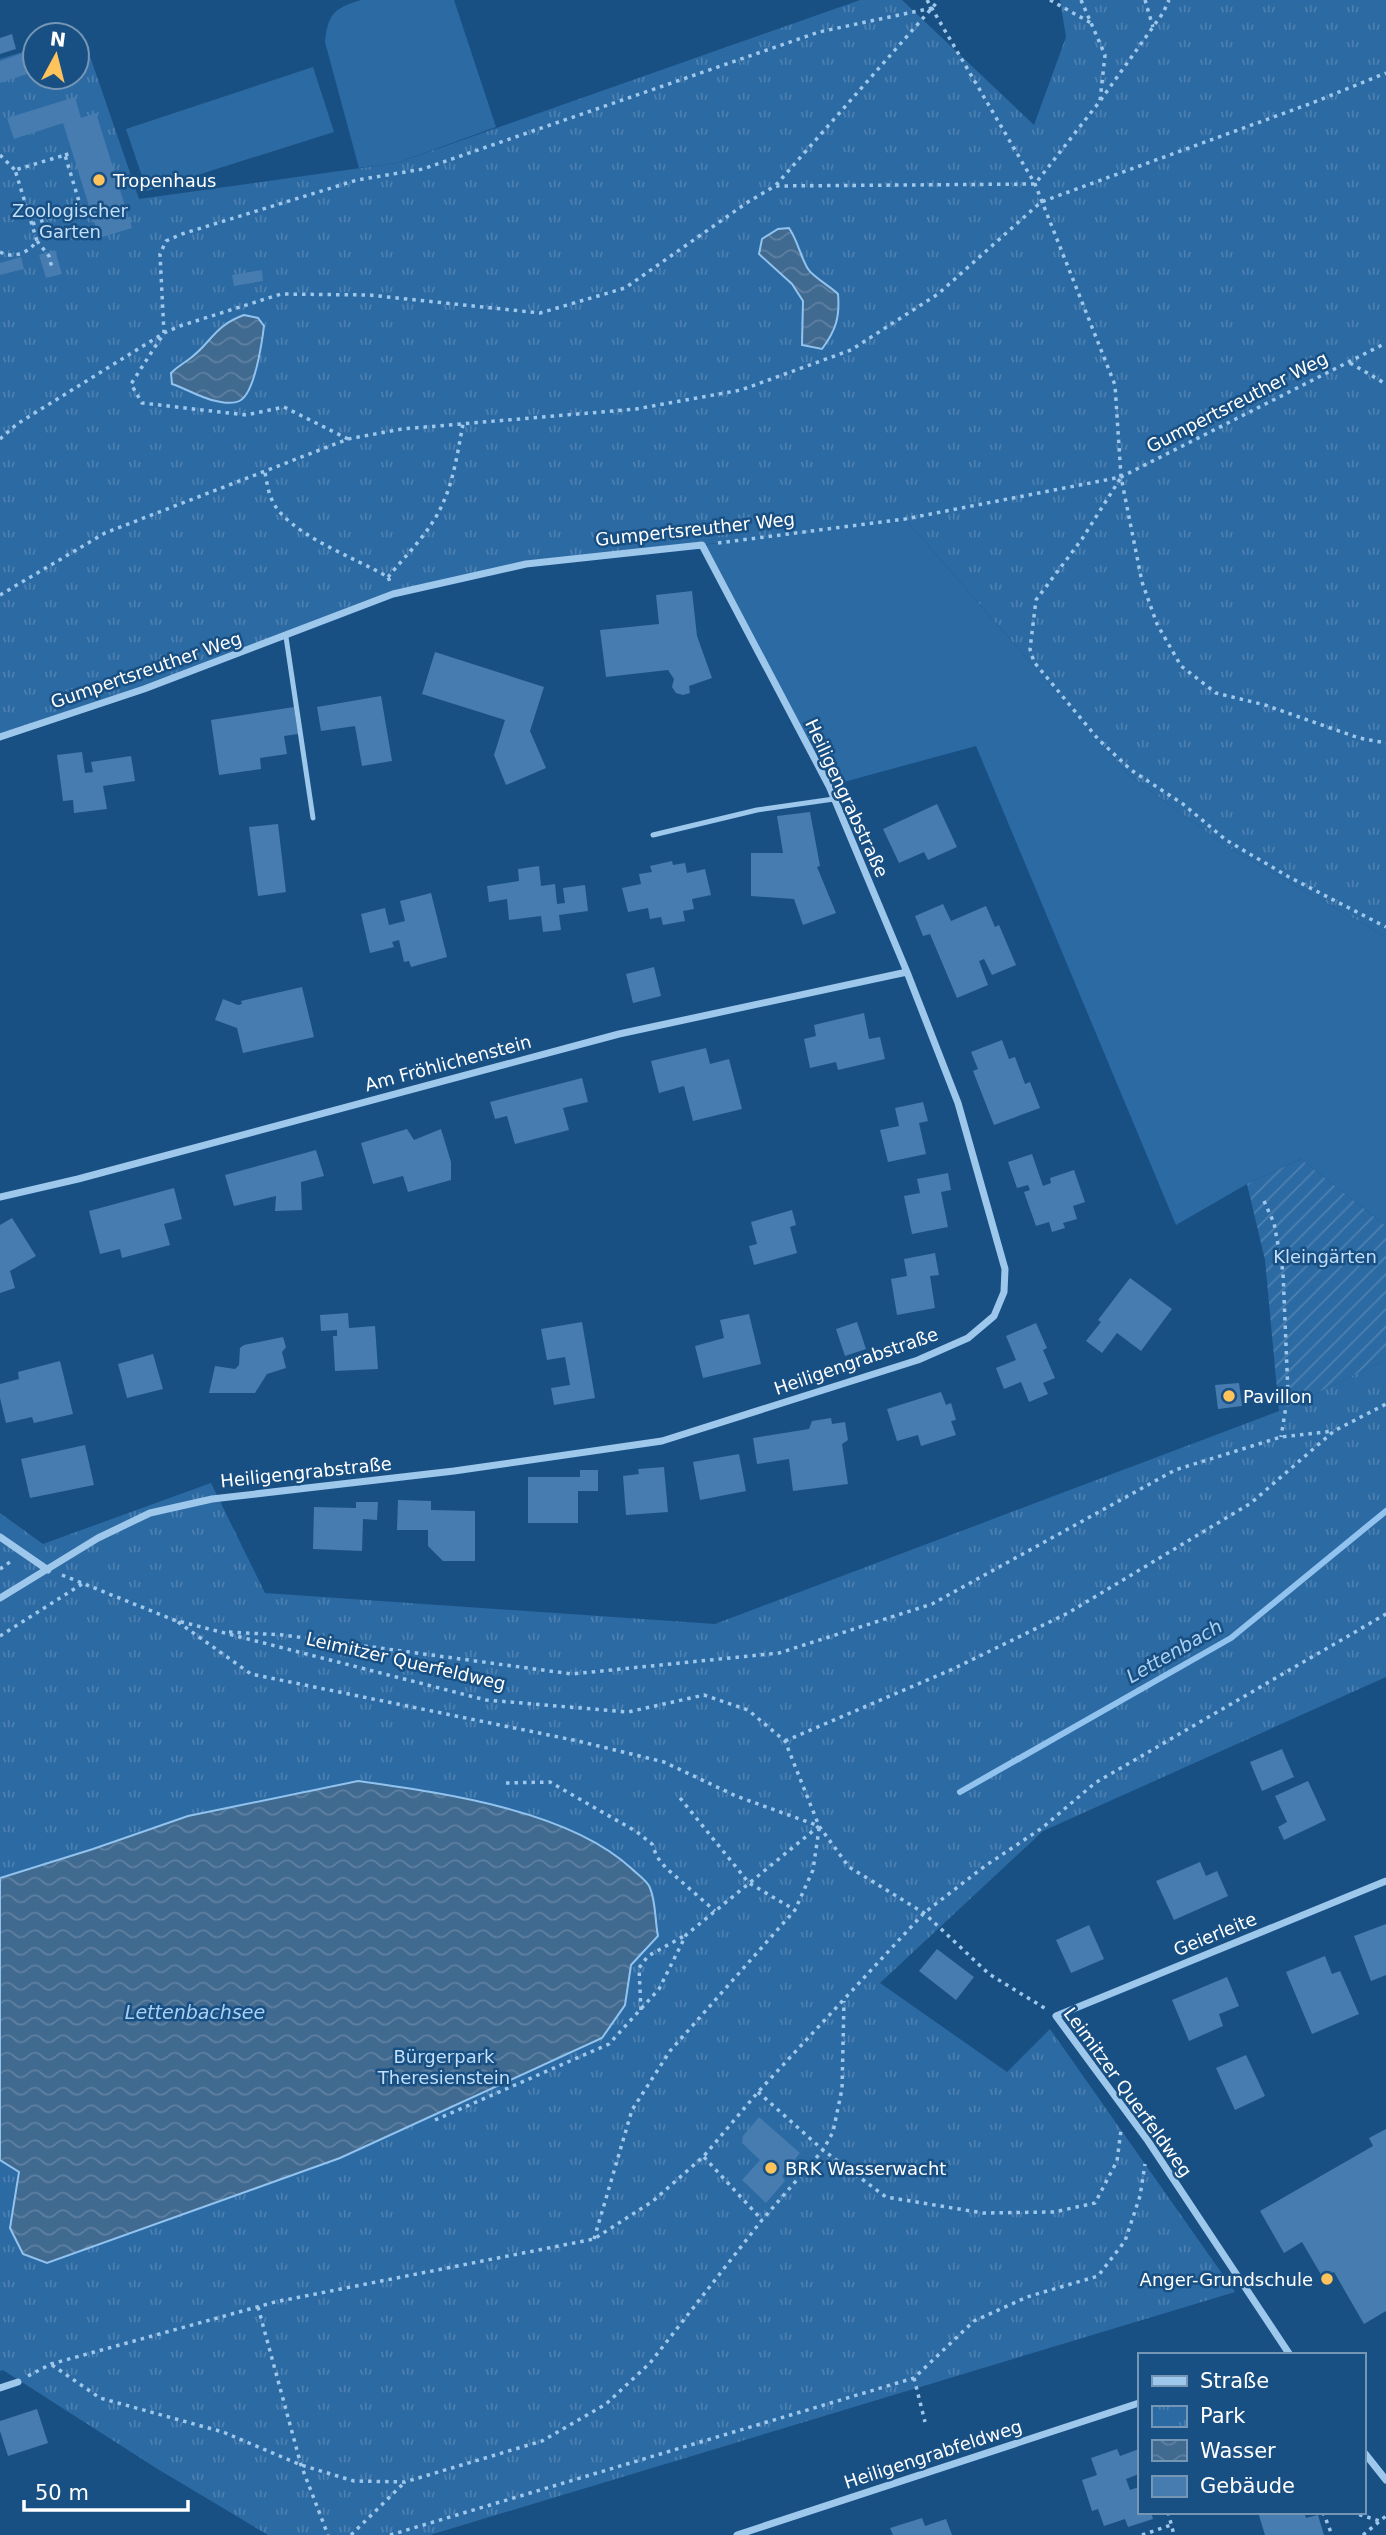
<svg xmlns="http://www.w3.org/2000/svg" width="1386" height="2535" viewBox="0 0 1386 2535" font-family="'DejaVu Sans',sans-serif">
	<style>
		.grass { fill: #2c6aa3 }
		.park { fill: url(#park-tufts) }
		.garden { fill: url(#garden-furrows) }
		.water { fill: url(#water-waves); stroke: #91c3ee; stroke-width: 2 }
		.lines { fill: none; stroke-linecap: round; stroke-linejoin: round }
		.stream { stroke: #91c3ee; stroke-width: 6 }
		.building { fill: #467caf }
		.path { stroke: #9ec7ec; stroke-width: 3.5; stroke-dasharray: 3.5 5; stroke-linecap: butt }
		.lane { stroke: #9ec7ec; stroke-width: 5 }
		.street { stroke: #9ec7ec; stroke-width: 7 }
		.poi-dot { fill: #fec35a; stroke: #195084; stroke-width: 2.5 }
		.labels { text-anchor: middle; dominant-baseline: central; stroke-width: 5; stroke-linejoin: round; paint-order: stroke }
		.poi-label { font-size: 18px; fill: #fff; stroke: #195084; text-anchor: start }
		.park-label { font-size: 18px; fill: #c3dff9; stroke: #195084 }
		.street-label { font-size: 18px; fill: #fff; stroke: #195084 }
		.water-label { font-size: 19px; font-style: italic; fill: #aad1f3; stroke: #195084 }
	</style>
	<defs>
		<pattern id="park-tufts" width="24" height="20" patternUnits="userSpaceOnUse" patternTransform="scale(1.75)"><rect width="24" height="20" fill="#2c6aa3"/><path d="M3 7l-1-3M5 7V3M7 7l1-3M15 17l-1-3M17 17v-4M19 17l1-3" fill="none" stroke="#4c80b1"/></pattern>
		<pattern id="garden-furrows" width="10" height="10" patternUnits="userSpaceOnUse" patternTransform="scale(1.75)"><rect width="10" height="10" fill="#2c6aa3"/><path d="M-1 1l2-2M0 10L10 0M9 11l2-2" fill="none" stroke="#4c80b1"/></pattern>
		<pattern id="water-waves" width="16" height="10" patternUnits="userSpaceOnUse" patternTransform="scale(1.75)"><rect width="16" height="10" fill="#416a90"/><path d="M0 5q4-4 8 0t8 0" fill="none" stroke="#5e80a1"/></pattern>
	</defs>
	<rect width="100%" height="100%" fill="#195084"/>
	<path class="grass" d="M 361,0 L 454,0 L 496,127 L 397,163 L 359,168 L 325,42 C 328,14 334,8 361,0 Z
		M 313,67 L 334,132 L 147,191 L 126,129 Z
		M 905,519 L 1129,775 L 1226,846 L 1386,937 L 1386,1226 L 1301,1159 L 1247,1184 L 1176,1225 L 976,746 L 829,786 L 702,545 Z"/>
	<path class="park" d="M 860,0 L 902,0 L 1034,125 L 1066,37 L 1060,0 L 1386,0 L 1386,937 L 1226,846 L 1129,775 L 905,519 L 808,533 L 526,564 L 393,594 L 286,637 L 0,737 L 0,59 L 35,48 L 35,77 L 77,77 L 77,35 L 75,35 L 82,33 L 139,199 L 397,163 Z
		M 1386,1360 L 1386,1677 L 1043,1831 L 880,1983 L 1007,2072 L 1050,2029 L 1235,2292 L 430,2535 L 268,2535 L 156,2468 L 3,2370 L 0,2371 L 0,1513 L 43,1544 L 211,1483 L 265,1593 L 715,1624 L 1279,1411 Z"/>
	<path class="garden" d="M 1301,1159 L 1386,1226 L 1386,1360 L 1279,1411 L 1265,1260 L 1247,1184 Z"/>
	<path class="water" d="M 789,228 C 798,241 800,256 808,269 C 813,277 830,286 838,294 C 840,317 836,330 822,349 L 802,345 L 803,301 L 792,284 L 759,254 L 762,239 L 778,229 Z
		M 244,315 L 258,318 L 264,326 C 262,342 255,391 241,400 C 232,406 212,401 203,397 C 193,393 183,388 172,384 L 171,373 C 177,367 181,365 188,360 C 211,344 213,326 244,315 Z
		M 358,1781 C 442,1793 569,1810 632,1869 C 637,1874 648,1881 650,1888 C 656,1902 655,1922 658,1936 L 631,1965 L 625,2005 L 602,2038 L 340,2158 L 47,2263 L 23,2254 L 10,2228 L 19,2172 L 0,2160 L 0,1878 L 93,1849 L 188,1816 Z"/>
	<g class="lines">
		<path class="stream" d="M 960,1792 L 1231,1638 L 1386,1511"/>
	</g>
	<path class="building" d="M 12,34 L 16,49 L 0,54 L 0,38 Z
		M 23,53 L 30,73 L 0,83 L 0,61 Z
		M 75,97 L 81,118 L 96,113 L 132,228 L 99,238 L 63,123 L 14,139 L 7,118 Z
		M 55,250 L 62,274 L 46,278 L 39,255 Z
		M 21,257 L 24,269 L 0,275 L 0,263 Z
		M 262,270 L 263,281 L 234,286 L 232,275 Z
		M 692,591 L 697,636 L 712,678 L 689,686 L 690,693 L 683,695 L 676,693 L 672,687 L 674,679 L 668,670 L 606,677 L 600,630 L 659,624 L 656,595 Z
		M 435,652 L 544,687 L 530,731 L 546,768 L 506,785 L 494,755 L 505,720 L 422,694 Z
		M 381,696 L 392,761 L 362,766 L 355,726 L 321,731 L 317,707 Z
		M 294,707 L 298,734 L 284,736 L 287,754 L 260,758 L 261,769 L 219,775 L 211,720 Z
		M 82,752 L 85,773 L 93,772 L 91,762 L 131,756 L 135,781 L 103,786 L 107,809 L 74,813 L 73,800 L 63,801 L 57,755 Z
		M 937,804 L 957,847 L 928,860 L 924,852 L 899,863 L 883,829 Z
		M 810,812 L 820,866 L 817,867 L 836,913 L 803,925 L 794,899 L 751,896 L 751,853 L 783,853 L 777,816 Z
		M 278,824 L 286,892 L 258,896 L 249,827 Z
		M 672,861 L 673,865 L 685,863 L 687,873 L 705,869 L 711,895 L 692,899 L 694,909 L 683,911 L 685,921 L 663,925 L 661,917 L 650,919 L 648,908 L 628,912 L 622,888 L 641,884 L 639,874 L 652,872 L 650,866 Z
		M 539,866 L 541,886 L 555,884 L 557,904 L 565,903 L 563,888 L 585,885 L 588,911 L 559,915 L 561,930 L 543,932 L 541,916 L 509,920 L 507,899 L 489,902 L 487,886 L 519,881 L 518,869 Z
		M 431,893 L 447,957 L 411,967 L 409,961 L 404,962 L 399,940 L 392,942 L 394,947 L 370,953 L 361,914 L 385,908 L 389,925 L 405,921 L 400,901 Z
		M 943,904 L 951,921 L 986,906 L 995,927 L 999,925 L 1016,965 L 992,975 L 984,959 L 979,961 L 988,985 L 957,998 L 930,934 L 923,936 L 915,916 Z
		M 654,967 L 661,996 L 633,1003 L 626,974 Z
		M 302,987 L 314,1037 L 243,1053 L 237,1028 L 215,1020 L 223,999 L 238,1005 L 242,1004 L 241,1001 Z
		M 864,1013 L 869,1039 L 880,1037 L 885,1059 L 838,1070 L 836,1062 L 810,1068 L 804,1039 L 816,1036 L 814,1025 Z
		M 1002,1040 L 1009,1059 L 1015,1057 L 1025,1084 L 1030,1082 L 1040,1108 L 994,1125 L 973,1071 L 978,1069 L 971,1052 Z
		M 706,1048 L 710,1064 L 729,1059 L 742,1109 L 693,1121 L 684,1086 L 659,1093 L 651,1061 Z
		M 582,1078 L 588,1102 L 563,1108 L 569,1130 L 515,1144 L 507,1116 L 495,1119 L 490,1102 Z
		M 923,1102 L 928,1121 L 919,1123 L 926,1154 L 888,1162 L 880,1130 L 899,1126 L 895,1108 Z
		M 407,1129 L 414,1140 L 441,1129 L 451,1162 L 451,1180 L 408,1192 L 403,1176 L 373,1184 L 361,1143 Z
		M 316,1150 L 324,1176 L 301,1182 L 302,1210 L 275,1211 L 276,1196 L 234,1206 L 225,1175 Z
		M 1032,1154 L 1043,1186 L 1051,1183 L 1050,1178 L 1074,1170 L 1085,1202 L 1073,1206 L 1077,1219 L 1063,1223 L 1065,1228 L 1052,1232 L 1049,1222 L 1036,1226 L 1024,1192 L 1030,1190 L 1028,1185 L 1017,1188 L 1008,1162 Z
		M 948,1173 L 951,1190 L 941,1192 L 948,1227 L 912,1234 L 904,1196 L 920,1193 L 917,1179 Z
		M 174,1188 L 182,1219 L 164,1224 L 170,1245 L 122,1258 L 120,1249 L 100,1254 L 89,1211 Z
		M 792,1210 L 796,1225 L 790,1227 L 797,1253 L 754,1265 L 749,1246 L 757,1244 L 751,1222 Z
		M 12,1218 L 36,1256 L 10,1271 L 15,1288 L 0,1293 L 0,1225 Z
		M 935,1253 L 939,1275 L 930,1276 L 935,1308 L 897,1315 L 891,1279 L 907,1276 L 904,1259 Z
		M 1130,1278 L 1172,1309 L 1141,1351 L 1117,1333 L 1102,1353 L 1086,1341 L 1101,1322 L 1098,1320 Z
		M 348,1313 L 349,1328 L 375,1326 L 378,1369 L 335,1371 L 333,1336 L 337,1336 L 337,1330 L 321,1331 L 320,1315 Z
		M 749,1314 L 761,1364 L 703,1378 L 695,1346 L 724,1338 L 720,1320 Z
		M 582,1322 L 595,1398 L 554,1405 L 551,1388 L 570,1385 L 565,1357 L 547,1360 L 541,1329 Z
		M 857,1322 L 866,1349 L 845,1356 L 836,1329 Z
		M 1036,1323 L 1047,1348 L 1043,1350 L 1055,1378 L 1043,1383 L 1048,1394 L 1029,1402 L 1021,1382 L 1004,1389 L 996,1368 L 1016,1360 L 1006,1336 Z
		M 283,1337 L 286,1347 L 282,1352 L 286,1368 L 267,1374 L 255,1393 L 209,1393 L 215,1366 L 235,1369 L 239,1365 L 240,1348 L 244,1345 Z
		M 153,1354 L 163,1389 L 127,1398 L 118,1364 Z
		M 60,1361 L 73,1414 L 34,1423 L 32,1417 L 6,1423 L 0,1398 L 0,1384 L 19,1379 L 18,1372 Z
		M 1239,1383 L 1242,1406 L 1218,1409 L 1215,1385 Z
		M 941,1392 L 946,1405 L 951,1403 L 956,1420 L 951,1421 L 956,1435 L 921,1446 L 918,1435 L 897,1441 L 887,1409 Z
		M 831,1418 L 832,1424 L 845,1422 L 848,1440 L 842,1444 L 848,1484 L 793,1491 L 789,1459 L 757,1464 L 753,1438 L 809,1429 L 812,1421 Z
		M 85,1445 L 94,1485 L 30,1498 L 21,1459 Z
		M 739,1454 L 746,1491 L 700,1500 L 693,1462 Z
		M 664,1467 L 668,1512 L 626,1515 L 623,1476 L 639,1474 L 638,1469 Z
		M 580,1470 L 598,1470 L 598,1491 L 578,1491 L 578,1523 L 528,1523 L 528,1477 L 580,1477 Z
		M 398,1500 L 431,1501 L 431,1510 L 475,1511 L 475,1561 L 443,1561 L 428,1546 L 428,1530 L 397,1530 Z
		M 356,1502 L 378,1502 L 377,1520 L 363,1519 L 362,1551 L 313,1549 L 314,1507 L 356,1508 Z
		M 1282,1749 L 1294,1777 L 1262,1791 L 1250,1762 Z
		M 1308,1781 L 1326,1820 L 1284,1840 L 1278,1827 L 1287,1822 L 1275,1796 Z
		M 1200,1862 L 1206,1876 L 1217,1871 L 1228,1896 L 1174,1920 L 1156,1881 Z
		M 1386,1924 L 1386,1975 L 1371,1981 L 1354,1936 Z
		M 1089,1925 L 1104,1959 L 1071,1973 L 1056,1940 Z
		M 937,1949 L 974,1977 L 956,2000 L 919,1971 Z
		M 1325,1956 L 1332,1974 L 1340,1971 L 1359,2014 L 1312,2034 L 1286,1972 Z
		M 1227,1977 L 1239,2006 L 1219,2014 L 1223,2026 L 1189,2041 L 1172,2000 Z
		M 1246,2055 L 1265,2096 L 1235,2110 L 1216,2068 Z
		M 759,2117 L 800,2153 L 782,2176 L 785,2181 L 766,2203 L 742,2180 L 760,2160 L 742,2143 L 743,2136 Z
		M 1386,2129 L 1386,2311 L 1364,2324 L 1334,2272 L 1323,2278 L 1302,2242 L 1284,2253 L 1260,2211 L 1373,2146 L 1369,2138 Z
		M 37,2409 L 48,2443 L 8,2456 L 0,2431 L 0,2421 Z
		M 1117,2449 L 1120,2456 L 1139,2449 L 1139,2474 L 1126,2479 L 1130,2490 L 1139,2487 L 1139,2512 L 1151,2512 L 1153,2519 L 1128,2527 L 1125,2519 L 1104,2526 L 1098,2509 L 1092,2511 L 1082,2480 L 1097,2475 L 1091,2458 Z
		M 1258,2512 L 1304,2512 L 1306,2518 L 1318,2515 L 1324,2535 L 1265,2535 Z
		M 922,2518 L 925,2526 L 946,2519 L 952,2535 L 893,2535 L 890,2528 Z"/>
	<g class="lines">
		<path class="path" d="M 927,0 L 1035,184 L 1115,385 L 1121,477 L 1142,582 L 1157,624 L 1181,666 L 1216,693 L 1265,705 L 1359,738 L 1386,743
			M 1050,0 L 1091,23
			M 1081,0 L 1105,55 L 1100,101
			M 1145,0 L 1153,27
			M 0,155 L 15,170
			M 65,155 L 72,153
			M 776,185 L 939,0
			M 37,241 L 49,256 L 52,268
			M 0,252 C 14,259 28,253 37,241 L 15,170 L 65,155 L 81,208 L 32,224
			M 1350,363 L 1386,384
			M 0,439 L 17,424 L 164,333 L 180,326 L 281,294 L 369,295 L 540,313 L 625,288 L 748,202 L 775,186 L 1035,184 L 1100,101 L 1163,13 L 1169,0
			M 348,439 L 284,407 L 246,415 L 142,403 L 131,384 L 164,333 L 160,254 L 166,241 L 182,234 L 357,180 L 423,169 L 819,32 L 932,8
			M 265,473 C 267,482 268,492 272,500 C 287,534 356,558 388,577 L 390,582
			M 1120,479 L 1082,539 L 1036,600 L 1030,649 L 1034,662 L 1098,739 L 1131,770 L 1183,804 L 1226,840 L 1289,877 L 1386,927
			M 718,543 L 905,519 L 1121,477 L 1386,343
			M 388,577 C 407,554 431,531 443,503 C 454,479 458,450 463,424
			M 0,595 L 105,533 L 348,439 L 402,429 L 636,409 L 741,390 L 851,350 L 938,294 L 1041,202 L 1312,103 L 1386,73
			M 1264,1201 L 1274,1223 L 1283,1272 L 1288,1394 L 1281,1437
			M 0,1569 L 10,1562
			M 62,1575 L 174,1620 L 486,1700 L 628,1712 L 704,1695 L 748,1710 L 785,1741 L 819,1826 L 849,1867 L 924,1913 L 989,1974 L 1046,2009
			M 178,1622 L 251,1674 L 578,1741 L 664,1762 L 736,1796 L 819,1826
			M 229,1632 L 283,1635 L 572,1674 L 779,1653 L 932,1604 L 1175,1470 L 1281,1437 L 1334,1431
			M 0,1636 L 82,1584
			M 785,1741 L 953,1669 L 1068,1613 L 1251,1503 L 1334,1431 L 1386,1404
			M 506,1783 L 550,1782 L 637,1832 L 652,1844 L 657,1857 L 666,1868 L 715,1911
			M 680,1798 L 749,1883 L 795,1910
			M 641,2010 L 639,1968 L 648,1956 L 684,1936
			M 758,2092 L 823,2150 L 886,2197 L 983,2213 L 1054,2212 L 1095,2203 L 1117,2161 L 1121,2130
			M 435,2120 L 609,2044 L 659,1989 L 686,1935 L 819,1826
			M 704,2157 L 762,2220
			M 594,2239 L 632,2110 L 670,2051 L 795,1910 L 813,1870 L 819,1829
			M 258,2307 L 301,2465 L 328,2535
			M 52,2365 L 100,2398 L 223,2432 L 301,2465 L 354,2481 L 405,2482 L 542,2441 L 606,2404 L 650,2363 L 762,2220 L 823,2150 L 833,2132 L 842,2089 L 844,2001
			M 28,2376 L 51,2364 L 275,2302 L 594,2239 L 653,2201 L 704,2156 L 758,2092 L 924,1913 L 985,1866 L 1042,1828 L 1095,1783 L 1386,1614
			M 914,2378 L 925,2422
			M 1168,2512 L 1174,2535
			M 1323,2512 L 1332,2535
			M 1351,2512 L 1380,2521
			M 351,2535 L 405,2482
			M 390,2535 L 914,2378 L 974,2321 L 1027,2297 L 1098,2276 L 1125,2241 L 1140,2196 L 1145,2164
			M 1142,2535 L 1171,2525
			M 1363,2535 L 1386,2516"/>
		<path class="lane" d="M 286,637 L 313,818
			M 653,835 L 757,810 L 834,799"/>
		<path class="street" d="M 0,737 L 144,689 L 393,594 L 526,564 L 702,545 L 829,786 L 907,972 L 958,1103 L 1005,1269 L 1004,1292 L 994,1316 L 968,1338 L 918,1360 L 662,1441 L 454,1471 L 212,1499 L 150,1513 L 98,1538 L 0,1598
			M 0,1197 L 78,1179 L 619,1034 L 907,972
			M 0,1537 L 48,1570
			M 1290,2355 L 1148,2141 L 1056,2016 L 1386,1881
			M 0,2388 L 18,2382
			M 1363,2451 L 1386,2480
			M 737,2535 L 1139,2403"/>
	</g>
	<g class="poi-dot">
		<circle cx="99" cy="180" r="7"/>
		<circle cx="1229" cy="1396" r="7"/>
		<circle cx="771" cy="2168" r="7"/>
		<circle cx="1327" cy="2279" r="7"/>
	</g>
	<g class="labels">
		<g class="poi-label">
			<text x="113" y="180">Tropenhaus</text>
			<text x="1243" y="1396">Pavillon</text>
			<text x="785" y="2168">BRK Wasserwacht</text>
			<text x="1313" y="2279" text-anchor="end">Anger-Grundschule</text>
		</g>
		<g class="park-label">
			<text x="70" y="210">Zoologischer<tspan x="70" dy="21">Garten</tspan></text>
			<text x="1325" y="1256">Kleingärten</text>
			<text x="444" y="2056">Bürgerpark<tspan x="444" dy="21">Theresienstein</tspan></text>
		</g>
		<g class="street-label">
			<text transform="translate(1237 402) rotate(-27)">Gumpertsreuther Weg</text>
			<text transform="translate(695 529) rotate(-6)">Gumpertsreuther Weg</text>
			<text transform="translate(146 670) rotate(-19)">Gumpertsreuther Weg</text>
			<text transform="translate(847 798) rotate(65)">Heiligengrabstraße</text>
			<text transform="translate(448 1063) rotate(-15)">Am Fröhlichenstein</text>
			<text transform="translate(856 1361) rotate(-19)">Heiligengrabstraße</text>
			<text transform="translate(306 1472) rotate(-6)">Heiligengrabstraße</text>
			<text transform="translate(406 1661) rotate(13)">Leimitzer Querfeldweg</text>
			<text transform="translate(1215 1934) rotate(-22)">Geierleite</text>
			<text transform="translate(1128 2092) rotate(54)">Leimitzer Querfeldweg</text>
			<text transform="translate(933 2454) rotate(-18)">Heiligengrabfeldweg</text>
		</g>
		<g class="water-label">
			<text transform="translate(1174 1651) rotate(-30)">Lettenbach</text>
			<text x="195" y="2012">Lettenbachsee</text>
		</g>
	</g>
	<rect x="1138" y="2353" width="228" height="161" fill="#195084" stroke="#7596b5" stroke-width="2"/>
	<rect x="1152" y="2376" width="35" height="10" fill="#9ec7ec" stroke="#7596b5" stroke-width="2"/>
	<text x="1200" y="2388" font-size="21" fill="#ffffff">Straße</text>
	<rect x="1152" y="2406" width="35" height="21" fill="url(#park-tufts)" stroke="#7596b5" stroke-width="2"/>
	<text x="1200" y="2423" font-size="21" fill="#ffffff">Park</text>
	<rect x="1152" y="2440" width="35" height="21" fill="url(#water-waves)" stroke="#7596b5" stroke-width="2"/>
	<text x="1200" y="2458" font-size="21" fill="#ffffff">Wasser</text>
	<rect x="1152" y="2476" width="35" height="21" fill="#467caf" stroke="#7596b5" stroke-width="2"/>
	<text x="1200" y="2493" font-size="21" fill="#ffffff">Gebäude</text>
	<g transform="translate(56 56) rotate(7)"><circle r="33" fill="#195084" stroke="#7596b5" stroke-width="2"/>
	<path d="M0-5L12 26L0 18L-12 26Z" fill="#fec35a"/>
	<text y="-10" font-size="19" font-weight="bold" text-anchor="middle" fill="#ffffff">N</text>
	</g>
	<path d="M24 2500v10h164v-10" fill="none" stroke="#ffffff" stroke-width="3.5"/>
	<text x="35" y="2500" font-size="21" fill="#ffffff" stroke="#195084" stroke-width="5" paint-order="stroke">50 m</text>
</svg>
